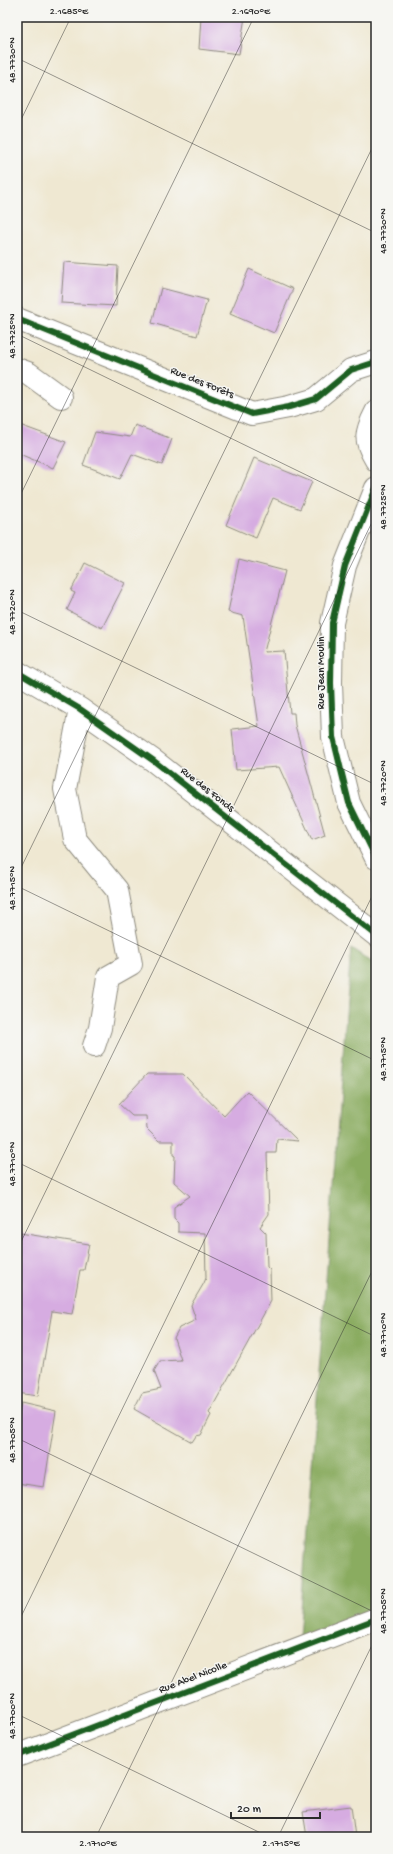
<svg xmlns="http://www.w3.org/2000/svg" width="393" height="1854" viewBox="0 0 393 1854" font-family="'Gochi Hand',sans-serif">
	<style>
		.forest { fill: #8aac61; stroke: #5a6c46 }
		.building { fill: #d6ace1 }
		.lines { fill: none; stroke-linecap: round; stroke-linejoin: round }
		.minor-casing { stroke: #8d8a7e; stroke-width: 24 }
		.minor { stroke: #fff; stroke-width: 22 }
		.cycleway-casing { stroke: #f6f6f2; stroke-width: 8 }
		.cycleway { stroke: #1b5e20; stroke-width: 6 }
		.ticks { fill: none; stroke: #2b2b2b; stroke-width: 1; stroke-opacity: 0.45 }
		.labels { text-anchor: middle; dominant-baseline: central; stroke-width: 3; stroke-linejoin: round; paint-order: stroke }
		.street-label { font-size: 11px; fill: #2b2b2b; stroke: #f6f6f2 }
		.neatline { fill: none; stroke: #2b2b2b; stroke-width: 1.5 }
		.ticks-label { font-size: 10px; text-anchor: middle; fill: #2b2b2b }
	</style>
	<rect width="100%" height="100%" fill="#f6f6f2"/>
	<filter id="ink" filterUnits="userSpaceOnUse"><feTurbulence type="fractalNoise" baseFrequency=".025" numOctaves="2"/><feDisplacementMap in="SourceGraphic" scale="8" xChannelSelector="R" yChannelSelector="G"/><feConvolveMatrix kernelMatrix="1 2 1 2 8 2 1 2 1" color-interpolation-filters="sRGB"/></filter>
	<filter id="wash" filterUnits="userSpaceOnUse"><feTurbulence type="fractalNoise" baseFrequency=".012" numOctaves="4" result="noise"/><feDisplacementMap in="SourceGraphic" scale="16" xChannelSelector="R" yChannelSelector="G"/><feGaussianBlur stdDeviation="0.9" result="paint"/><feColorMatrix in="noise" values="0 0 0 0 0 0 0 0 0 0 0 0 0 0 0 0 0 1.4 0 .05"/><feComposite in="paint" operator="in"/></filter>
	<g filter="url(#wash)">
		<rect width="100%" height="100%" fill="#efe8d2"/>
		<path class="forest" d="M 351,948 L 376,965 L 376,1612 L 299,1637 Z"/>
		<g id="blocks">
			<path class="building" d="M 201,17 L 245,17 L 239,54 L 199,49 Z
				M 64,262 L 118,266 L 116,306 L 61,303 Z
				M 249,269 L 293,289 L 274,333 L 230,314 Z
				M 161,288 L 207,300 L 197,336 L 152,323 Z
				M 17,424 L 66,442 L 53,468 L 17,453 Z
				M 135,425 L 172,439 L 162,465 L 132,454 L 120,479 L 83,465 L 95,432 L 130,437 Z
				M 254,458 L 312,482 L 300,509 L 273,498 L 256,538 L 226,525 Z
				M 239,559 L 285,571 L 264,652 L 284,651 L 290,713 L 294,713 L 295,725 L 325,835 L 312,840 L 279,767 L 236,770 L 232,729 L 259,726 L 243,616 L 228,612 Z
				M 85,563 L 125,583 L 102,628 L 67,610 L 75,593 L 71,591 Z
				M 147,1074 L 183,1074 L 224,1116 L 247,1091 L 298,1141 L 277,1139 L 276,1153 L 267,1153 L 269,1214 L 260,1227 L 266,1233 L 267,1267 L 270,1270 L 271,1301 L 209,1413 L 211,1415 L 201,1435 L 196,1436 L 192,1442 L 134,1409 L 142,1393 L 161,1389 L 154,1371 L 160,1361 L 181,1360 L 174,1338 L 179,1328 L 196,1320 L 191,1305 L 204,1283 L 206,1278 L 205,1233 L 178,1232 L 178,1223 L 174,1219 L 174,1207 L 190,1196 L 174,1182 L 175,1156 L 173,1155 L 173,1141 L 159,1141 L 147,1129 L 146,1116 L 132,1116 L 119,1104 Z
				M 20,1233 L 89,1244 L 84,1270 L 80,1270 L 72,1314 L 52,1311 L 38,1396 L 17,1393 L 17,1256 Z
				M 21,1403 L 56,1411 L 44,1487 L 17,1483 L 17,1428 Z
				M 351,1806 L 355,1837 L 307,1837 L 303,1812 Z"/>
		</g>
	</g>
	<g filter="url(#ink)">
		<use href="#blocks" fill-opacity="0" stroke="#8d8a7e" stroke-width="1"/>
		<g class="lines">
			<defs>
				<path id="minor" d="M 17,319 L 252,414 L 289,407 L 316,399 L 351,370 L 376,362
					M 17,369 L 28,373 L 61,397
					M 376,412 C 365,433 364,440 376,460
					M 376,488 L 345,566 L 332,623 L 331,683 L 333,737 L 349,803 L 376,858
					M 17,672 L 80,709 L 154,761 L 376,935
					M 80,709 L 65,789 L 75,839 L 117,890 L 131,964 L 108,977 L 100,1028 L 94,1046
					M 17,1756 L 376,1619"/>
			</defs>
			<use href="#minor" class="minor-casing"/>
			<use href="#minor" class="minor"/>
			<defs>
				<path id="cycleway" d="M 17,319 L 252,414 L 289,407 L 316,399 L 351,370 L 376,362
					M 376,488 L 345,566 L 332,623 L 331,683 L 333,737 L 349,803 L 376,858
					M 17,672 L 80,709 L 154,761 L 376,935
					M 17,1756 L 376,1619"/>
			</defs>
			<use href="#cycleway" class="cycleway-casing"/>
			<use href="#cycleway" class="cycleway"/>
		</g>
	</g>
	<path class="ticks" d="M 17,58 L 376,233M 17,128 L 71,17M 17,334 L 376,509M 17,502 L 254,17M 17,610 L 376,785M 17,876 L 376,140M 17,886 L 376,1061M 17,1162 L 376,1337M 17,1250 L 376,514M 17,1438 L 376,1613M 17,1625 L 376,888M 17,1714 L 269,1837M 96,1837 L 376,1263M 278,1837 L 376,1637"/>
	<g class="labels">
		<g class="street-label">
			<text transform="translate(202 383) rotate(22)">Rue des Forêts</text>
			<text transform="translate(322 673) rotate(-90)">Rue Jean Moulin</text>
			<text transform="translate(207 790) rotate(38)">Rue des Fonds</text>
			<text transform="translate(193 1678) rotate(-21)">Rue Abel Nicolle</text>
		</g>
	</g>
	<rect width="393" height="1854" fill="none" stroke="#f6f6f2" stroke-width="44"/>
	<path d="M231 1812v6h89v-6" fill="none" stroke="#2b2b2b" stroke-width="2"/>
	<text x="237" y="1812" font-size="12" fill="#2b2b2b" stroke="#f6f6f2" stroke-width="3" paint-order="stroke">20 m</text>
	<rect x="22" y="22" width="349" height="1810" class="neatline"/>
	<g class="ticks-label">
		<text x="69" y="14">2.1685°E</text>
		<text x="251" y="14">2.1690°E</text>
		<text transform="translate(11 60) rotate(-90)" y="4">48.7730°N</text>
		<text transform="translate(382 231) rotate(-90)" y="4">48.7730°N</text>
		<text transform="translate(11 336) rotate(-90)" y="4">48.7725°N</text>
		<text transform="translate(382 507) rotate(-90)" y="4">48.7725°N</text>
		<text transform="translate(11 612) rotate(-90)" y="4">48.7720°N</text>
		<text transform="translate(382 783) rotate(-90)" y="4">48.7720°N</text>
		<text transform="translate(11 888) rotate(-90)" y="4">48.7715°N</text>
		<text transform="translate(382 1059) rotate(-90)" y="4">48.7715°N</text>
		<text transform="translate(11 1164) rotate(-90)" y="4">48.7710°N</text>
		<text transform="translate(382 1335) rotate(-90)" y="4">48.7710°N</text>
		<text transform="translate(11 1440) rotate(-90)" y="4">48.7705°N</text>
		<text transform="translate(382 1611) rotate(-90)" y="4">48.7705°N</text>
		<text transform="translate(11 1716) rotate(-90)" y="4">48.7700°N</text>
		<text x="98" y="1846">2.1710°E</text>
		<text x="281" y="1846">2.1715°E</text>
	</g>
</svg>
